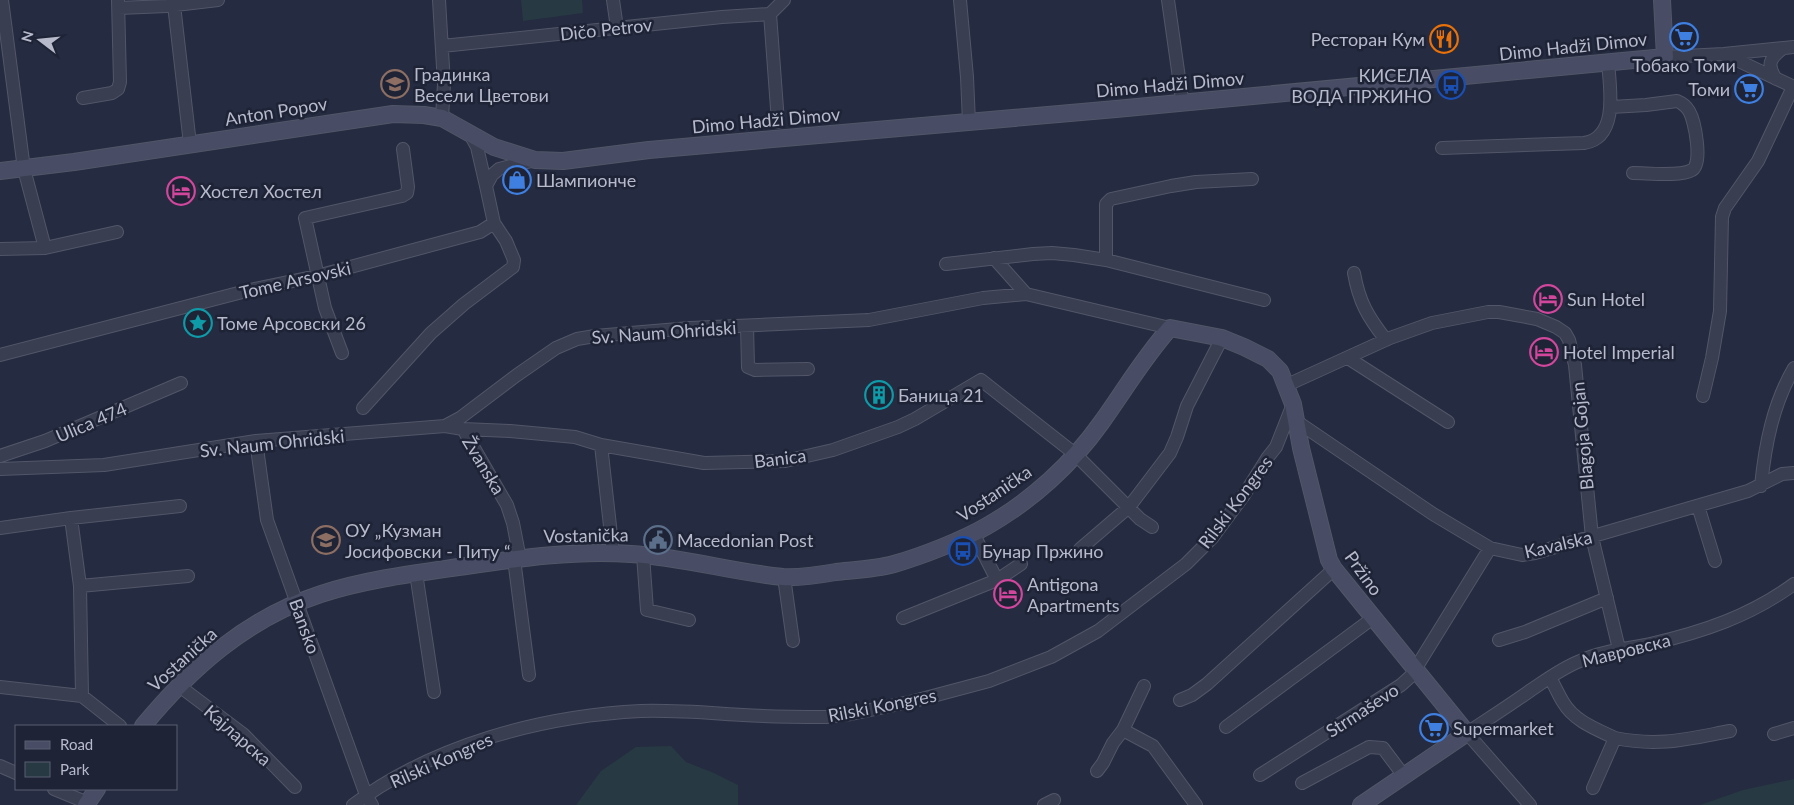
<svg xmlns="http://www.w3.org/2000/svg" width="1794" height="805" viewBox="0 0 1794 805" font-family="Lato,sans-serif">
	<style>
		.green { fill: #273942 }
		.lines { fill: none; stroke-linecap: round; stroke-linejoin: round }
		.street-casing { stroke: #525668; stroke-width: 14 }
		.secondary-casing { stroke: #525668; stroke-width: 18 }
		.street { stroke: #3a3e51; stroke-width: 12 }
		.secondary { stroke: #484c64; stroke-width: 16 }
		.labels { text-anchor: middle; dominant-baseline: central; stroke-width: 5; stroke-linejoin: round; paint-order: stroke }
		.street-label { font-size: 18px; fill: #b7bacb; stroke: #1e2336 }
		.poi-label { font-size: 18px; fill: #b7bacb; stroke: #1e2336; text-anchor: start }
	</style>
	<rect width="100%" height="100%" fill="#252b41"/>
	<path class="green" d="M 521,0 L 582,0 L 583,13 L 523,21 Z
		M 671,746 L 686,762 L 714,773 L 738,785 L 738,805 L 576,805 L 601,771 L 636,747 Z
		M 1794,779 L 1794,805 L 1700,805 L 1743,790 Z"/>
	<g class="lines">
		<defs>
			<path id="street" d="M 2,0 L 24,169 L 45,248
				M 439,0 L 444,84 L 442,118
				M 613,0 L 617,28
				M 960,0 L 967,77 L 969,122
				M 1168,0 L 1182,99
				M 174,5 L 190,144
				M 119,8 L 167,6 L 218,0
				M 442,46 L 722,17 L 770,14
				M 1724,54 L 1794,87
				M 1665,57 L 1724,54 L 1794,47
				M 1776,79 C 1767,65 1769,59 1782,49
				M 83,98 L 112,93 L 118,89 L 120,82 L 118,0
				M 1611,107 L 1646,105 L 1677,101 C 1682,103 1686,106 1689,111 C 1695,121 1703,164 1692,170 C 1680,177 1648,173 1633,173
				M 778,122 L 770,14 L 784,0
				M 471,136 L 477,147 L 486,186
				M 1442,148 L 1584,143 C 1619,138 1610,87 1608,63
				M 0,249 L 45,248 L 117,232
				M 994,258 L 1026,294
				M 1106,260 L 1106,204 L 1111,199 L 1171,186 L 1196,182 L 1252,179
				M 946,264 L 1033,254 L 1052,253 L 1074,255 L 1106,260 L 1264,300
				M 1354,273 C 1359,302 1368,317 1386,340
				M 747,326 L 748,367 L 755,370 L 808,369
				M 342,353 L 325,308 L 305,218 L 402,196 L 407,193 L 408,187 L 403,149
				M 0,355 L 250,290 L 317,276 L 480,232 L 494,223
				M 1348,358 L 1448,422
				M 1287,385 L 1390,338 L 1432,323 L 1488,312 L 1499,312 L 1537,319 L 1556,327 L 1565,333 L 1569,340 L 1575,365 L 1592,537 L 1619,649
				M 1703,396 L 1712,358 L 1720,311 L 1722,217 L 1725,208 L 1758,161 L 1793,87
				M 363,408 L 431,333 L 464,304 L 513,267 L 514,260 L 506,241 L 494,223 L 486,186 L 492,175 L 499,169 L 535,160
				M 1296,421 L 1433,514 L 1490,548 L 1522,555 L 1535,553 L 1748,491 L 1782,474 L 1794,473
				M 445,426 L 463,429 L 510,431 L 575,437 L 601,445 L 704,463 L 785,461 L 833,450 L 898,427 L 915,419 L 981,380 L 1075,454 L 1140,519 L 1152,527
				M 463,429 L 507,505 L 513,523 L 520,559
				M 256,441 L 267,520 L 366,795 L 372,805
				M 601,445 L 613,553
				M 0,456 L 45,441 L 181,383
				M 0,469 L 104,465 L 256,441 L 445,426 L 460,418 L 517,375 L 556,348 L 577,339 L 595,336 L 690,328 L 869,320 L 983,298 L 1026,294 L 1170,328
				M 1761,486 C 1765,445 1773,404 1794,368
				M 1698,506 L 1715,561
				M 71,518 L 80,586 L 82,696
				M 0,528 L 71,518 L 180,506
				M 973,533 L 997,580
				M 1080,549 L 1129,507 L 1170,453 L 1177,437 L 1187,406 L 1222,338
				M 643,555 L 647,610 L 689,620
				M 514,559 L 529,675
				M 416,573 L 434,692
				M 784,577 L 793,641
				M 80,586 L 188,576
				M 903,618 L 997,580 L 1021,564
				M 1499,640 L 1525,632 L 1607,598
				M 1550,678 C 1555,686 1558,694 1563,702 C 1574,721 1596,729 1615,738 L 1593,788
				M 178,685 L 243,734 L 295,787
				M 0,687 L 82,696 L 120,726
				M 1180,700 L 1192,695 L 1207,684 L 1334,569
				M 1226,727 L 1373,618
				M 1123,730 L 1153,746 L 1196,805
				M 1774,734 L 1794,728
				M 1615,738 C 1659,747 1687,739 1730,731
				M 0,766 L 16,773
				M 1097,771 L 1103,763 L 1113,743 L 1123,730 L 1144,686
				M 1260,775 L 1401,685 L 1411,676 L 1490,548
				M 1302,783 L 1369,747 L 1383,748 L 1404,776
				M 54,789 L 88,803
				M 353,805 C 433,745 541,716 641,711 C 675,710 709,713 743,715 C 770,717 798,717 826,717 L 851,714 L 914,701 L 989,681 L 1051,657 L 1098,631 L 1186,564 L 1212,538 L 1244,495 L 1268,457 L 1276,447 L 1293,404
				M 1044,805 L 1054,800
				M 1530,805 L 1467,733 C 1488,719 1510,705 1531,690 C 1546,680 1562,668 1580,661 C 1602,651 1627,649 1650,644 C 1703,632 1750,616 1794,584"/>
			<path id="secondary" d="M 0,171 L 74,162 L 393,114 L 424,115 L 442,118 L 494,147 L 535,160 L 563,161 L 649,150 L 1116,109 L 1665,57 L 1662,0
				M 143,726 C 191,668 247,618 321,594 C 367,579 418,573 466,566 C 520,558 575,550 631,554 C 682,557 732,572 783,577 C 800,578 819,575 836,572 C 855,570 876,569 894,564 C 922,556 963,540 987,526 C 1031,501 1072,464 1101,423 C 1124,391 1144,357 1170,328 L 1222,338 L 1244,347 L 1268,359 L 1280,371 L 1293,404 L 1301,448 L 1329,560 L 1334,569 L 1467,733 L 1361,805
				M 86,805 L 97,789"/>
		</defs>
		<use href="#street" class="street-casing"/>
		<use href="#secondary" class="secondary-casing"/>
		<use href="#street" class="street"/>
		<use href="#secondary" class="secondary"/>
	</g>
	<defs>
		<symbol id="supermarket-ring" viewBox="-11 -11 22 22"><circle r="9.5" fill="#1e2336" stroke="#3f7fe0" stroke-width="1.5"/><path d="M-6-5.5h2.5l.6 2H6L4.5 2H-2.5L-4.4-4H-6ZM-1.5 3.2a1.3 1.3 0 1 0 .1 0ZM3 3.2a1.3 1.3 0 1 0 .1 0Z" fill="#3f7fe0"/></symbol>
		<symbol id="restaurant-ring" viewBox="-11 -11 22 22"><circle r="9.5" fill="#1e2336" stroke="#e8710a" stroke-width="1.5"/><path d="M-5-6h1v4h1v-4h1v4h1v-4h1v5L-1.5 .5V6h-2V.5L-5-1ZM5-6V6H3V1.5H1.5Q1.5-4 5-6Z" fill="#e8710a"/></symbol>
		<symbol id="school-ring" viewBox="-11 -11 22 22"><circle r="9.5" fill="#1e2336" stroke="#8d6e63" stroke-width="1.5"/><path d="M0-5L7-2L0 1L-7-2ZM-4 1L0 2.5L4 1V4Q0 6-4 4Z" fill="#8d6e63"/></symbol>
		<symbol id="bus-ring" viewBox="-11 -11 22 22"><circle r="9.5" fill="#1e2336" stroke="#1a4fb4" stroke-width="1.5"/><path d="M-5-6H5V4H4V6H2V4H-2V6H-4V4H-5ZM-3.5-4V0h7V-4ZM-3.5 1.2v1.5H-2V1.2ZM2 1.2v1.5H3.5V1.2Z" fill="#1a4fb4"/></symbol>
		<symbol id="shop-ring" viewBox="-11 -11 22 22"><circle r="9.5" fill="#1e2336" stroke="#3f7fe0" stroke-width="1.5"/><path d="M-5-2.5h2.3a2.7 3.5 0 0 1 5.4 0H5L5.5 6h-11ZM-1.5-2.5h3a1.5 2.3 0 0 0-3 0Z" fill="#3f7fe0"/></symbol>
		<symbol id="hotel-ring" viewBox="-11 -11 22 22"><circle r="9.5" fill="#1e2336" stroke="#d1479c" stroke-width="1.5"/><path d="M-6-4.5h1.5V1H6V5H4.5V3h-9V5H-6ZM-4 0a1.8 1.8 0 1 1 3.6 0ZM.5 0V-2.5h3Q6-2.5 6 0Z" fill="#d1479c"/></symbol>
		<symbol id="sight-ring" viewBox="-11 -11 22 22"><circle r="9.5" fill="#1e2336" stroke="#0f9aa8" stroke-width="1.5"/><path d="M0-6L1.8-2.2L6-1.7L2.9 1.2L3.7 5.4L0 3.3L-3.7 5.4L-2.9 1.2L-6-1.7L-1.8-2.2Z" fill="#0f9aa8"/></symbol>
		<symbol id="building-ring" viewBox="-11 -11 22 22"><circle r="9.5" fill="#1e2336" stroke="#0f9aa8" stroke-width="1.5"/><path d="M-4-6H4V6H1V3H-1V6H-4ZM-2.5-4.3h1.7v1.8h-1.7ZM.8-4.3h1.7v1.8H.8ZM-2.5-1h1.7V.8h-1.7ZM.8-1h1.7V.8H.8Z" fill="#0f9aa8"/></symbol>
		<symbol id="civic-ring" viewBox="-11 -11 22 22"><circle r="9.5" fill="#1e2336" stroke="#5c6f8a" stroke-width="1.5"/><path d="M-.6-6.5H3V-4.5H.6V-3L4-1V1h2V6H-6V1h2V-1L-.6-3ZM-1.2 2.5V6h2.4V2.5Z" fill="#5c6f8a"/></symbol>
	</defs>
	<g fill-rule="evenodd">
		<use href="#supermarket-ring" x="1668" y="21" width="32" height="32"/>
		<use href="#restaurant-ring" x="1428" y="23" width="32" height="32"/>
		<use href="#school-ring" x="379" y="68" width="32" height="32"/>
		<use href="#bus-ring" x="1435" y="69" width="32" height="32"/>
		<use href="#supermarket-ring" x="1733" y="73" width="32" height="32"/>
		<use href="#shop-ring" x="501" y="164" width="32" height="32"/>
		<use href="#hotel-ring" x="165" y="175" width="32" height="32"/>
		<use href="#hotel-ring" x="1532" y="283" width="32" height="32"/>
		<use href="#sight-ring" x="182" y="307" width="32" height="32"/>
		<use href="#hotel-ring" x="1528" y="336" width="32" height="32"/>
		<use href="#building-ring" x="863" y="379" width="32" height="32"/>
		<use href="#school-ring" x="310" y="524" width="32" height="32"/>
		<use href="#civic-ring" x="642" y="524" width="32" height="32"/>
		<use href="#bus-ring" x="947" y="535" width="32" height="32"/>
		<use href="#hotel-ring" x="992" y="578" width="32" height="32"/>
		<use href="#supermarket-ring" x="1418" y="712" width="32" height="32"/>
	</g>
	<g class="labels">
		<g class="street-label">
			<text transform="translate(606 29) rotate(-6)">Dičo Petrov</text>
			<text transform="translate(1573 46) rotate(-6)">Dimo Hadži Dimov</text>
			<text transform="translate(1170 84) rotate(-5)">Dimo Hadži Dimov</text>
			<text transform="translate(276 111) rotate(-9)">Anton Popov</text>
			<text transform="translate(766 120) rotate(-5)">Dimo Hadži Dimov</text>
			<text transform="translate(295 280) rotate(-13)">Tome Arsovski</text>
			<text transform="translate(664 332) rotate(-4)">Sv. Naum Ohridski</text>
			<text transform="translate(91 422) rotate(-23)">Ulica 474</text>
			<text transform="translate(1582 436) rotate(-95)">Blagoja Gojan</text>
			<text transform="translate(272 443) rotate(-6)">Sv. Naum Ohridski</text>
			<text transform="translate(780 458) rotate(-7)">Banica</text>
			<text transform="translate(484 465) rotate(59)">Žvanska</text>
			<text transform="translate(994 493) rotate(-34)">Vostanička</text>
			<text transform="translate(1235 502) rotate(-53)">Rilski Kongres</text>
			<text transform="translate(586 535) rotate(-1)">Vostanička</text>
			<text transform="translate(1558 544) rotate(-13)">Kavalska</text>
			<text transform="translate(1364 573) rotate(54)">Pržino</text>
			<text transform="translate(305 626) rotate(70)">Bansko</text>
			<text transform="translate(1626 650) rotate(-14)">Мавровска</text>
			<text transform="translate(182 659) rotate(-42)">Vostanička</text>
			<text transform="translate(882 705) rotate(-11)">Rilski Kongres</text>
			<text transform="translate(1362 710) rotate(-33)">Strmaševo</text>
			<text transform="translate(238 735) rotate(41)">Кајларска</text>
			<text transform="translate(441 760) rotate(-24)">Rilski Kongres</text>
		</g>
		<g class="poi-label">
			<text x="1425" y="39" text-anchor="end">Ресторан Кум</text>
			<text x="1684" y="65" text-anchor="middle">Тобако Томи</text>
			<text x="414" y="74">Градинка<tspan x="414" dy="21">Весели Цветови</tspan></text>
			<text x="1432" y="75" text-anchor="end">КИСЕЛА<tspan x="1432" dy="21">ВОДА ПРЖИНО</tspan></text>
			<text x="1730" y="89" text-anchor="end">Томи</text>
			<text x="536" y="180">Шампионче</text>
			<text x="200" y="191">Хостел Хостел</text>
			<text x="1567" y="299">Sun Hotel</text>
			<text x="217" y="323">Томе Арсовски 26</text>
			<text x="1563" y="352">Hotel Imperial</text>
			<text x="898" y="395">Баница 21</text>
			<text x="345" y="530">ОУ „Кузман<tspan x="345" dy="21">Јосифовски - Питу “</tspan></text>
			<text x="677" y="540">Macedonian Post</text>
			<text x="982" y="551">Бунар Пржино</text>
			<text x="1027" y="584">Antigona<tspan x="1027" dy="21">Apartments</tspan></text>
			<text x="1453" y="728">Supermarket</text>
		</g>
	</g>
	<rect x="15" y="725" width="162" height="65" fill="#1e2336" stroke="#5b5f72"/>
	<rect x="25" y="741" width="25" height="8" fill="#484c64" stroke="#5b5f72"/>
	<text x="60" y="750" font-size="15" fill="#b7bacb">Road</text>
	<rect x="25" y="762" width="25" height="15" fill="#273942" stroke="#5b5f72"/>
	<text x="60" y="775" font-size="15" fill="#b7bacb">Park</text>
	<g transform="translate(40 40) rotate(286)" stroke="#1e2336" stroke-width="4" paint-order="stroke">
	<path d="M0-4L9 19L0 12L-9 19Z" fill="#b7bacb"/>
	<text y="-8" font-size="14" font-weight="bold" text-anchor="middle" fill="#b7bacb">N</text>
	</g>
</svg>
